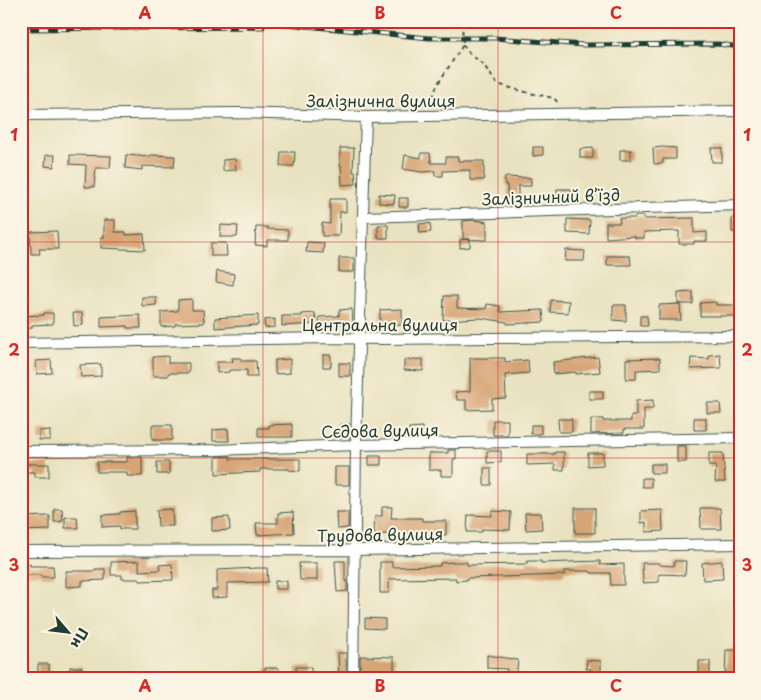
<svg xmlns="http://www.w3.org/2000/svg" width="761" height="700" viewBox="0 0 761 700" font-family="'Playpen Sans',sans-serif">
	<style>
		.building { fill: #d7a476 }
		.lines { fill: none; stroke-linecap: round; stroke-linejoin: round }
		.minor-casing { stroke: #3d5649; stroke-width: 12 }
		.path { stroke: #3d5649; stroke-width: 2; stroke-dasharray: 4 4; stroke-linecap: butt }
		.minor { stroke: #fff; stroke-width: 10 }
		.rail-casing { stroke: #1f3d34; stroke-width: 5 }
		.rail { stroke: #fcf5e5; stroke-width: 3; stroke-dasharray: 9; stroke-linecap: butt }
		.grid { fill: none; stroke: #d62828; stroke-width: 1; stroke-opacity: 0.55 }
		.labels { text-anchor: middle; dominant-baseline: central; stroke-width: 4; stroke-linejoin: round; paint-order: stroke }
		.street-label { font-size: 16px; fill: #1f3d34; stroke: #fcf5e5 }
		.neatline { fill: none; stroke: #d62828; stroke-width: 2 }
		.grid-label { font-size: 16px; text-anchor: middle; font-weight: bold; fill: #d62828 }
	</style>
	<rect width="100%" height="100%" fill="#fcf5e5"/>
	<filter id="ink" filterUnits="userSpaceOnUse"><feTurbulence type="fractalNoise" baseFrequency=".02" numOctaves="2"/><feDisplacementMap in="SourceGraphic" scale="10" xChannelSelector="R" yChannelSelector="G"/><feConvolveMatrix kernelMatrix="1 2 1 2 8 2 1 2 1" color-interpolation-filters="sRGB"/></filter>
	<filter id="wash" filterUnits="userSpaceOnUse"><feTurbulence type="fractalNoise" baseFrequency=".0096" numOctaves="4" result="noise"/><feDisplacementMap in="SourceGraphic" scale="20" xChannelSelector="R" yChannelSelector="G"/><feGaussianBlur stdDeviation="1.12" result="paint"/><feColorMatrix in="noise" values="0 0 0 0 0 0 0 0 0 0 0 0 0 0 0 0 0 1.4 0 .05"/><feComposite in="paint" operator="in"/></filter>
	<g filter="url(#wash)">
		<rect width="100%" height="100%" fill="#e9e2c0"/>
		<g id="blocks">
			<path class="building" d="M 533,147 L 543,147 L 543,155 L 533,156 Z
				M 662,147 L 676,148 L 676,159 L 663,159 L 663,163 L 654,164 L 653,148 Z
				M 340,148 L 354,148 L 353,172 L 355,172 L 356,184 L 342,185 L 341,165 L 340,165 Z
				M 593,148 L 593,158 L 580,158 L 580,149 Z
				M 711,148 L 722,148 L 722,162 L 712,162 Z
				M 620,150 L 631,150 L 631,160 L 620,160 Z
				M 281,152 L 295,152 L 294,166 L 280,166 Z
				M 421,153 L 430,153 L 431,163 L 446,163 L 446,157 L 458,157 L 458,161 L 484,161 L 484,180 L 470,180 L 470,170 L 443,171 L 443,176 L 435,176 L 435,171 L 422,172 L 403,169 L 405,155 L 421,158 Z
				M 46,155 L 55,155 L 54,167 L 45,166 Z
				M 70,155 L 111,156 L 110,168 L 96,168 L 94,187 L 85,187 L 86,165 L 70,164 Z
				M 126,155 L 151,157 L 151,155 L 175,156 L 174,167 L 142,166 L 142,170 L 125,168 Z
				M 235,159 L 236,170 L 223,171 L 223,160 Z
				M 505,177 L 531,178 L 531,186 L 518,186 L 518,201 L 508,202 L 507,185 L 505,185 Z
				M 557,189 L 571,189 L 571,199 L 557,199 Z
				M 379,194 L 395,195 L 394,204 L 379,203 Z
				M 399,198 L 408,198 L 408,207 L 399,207 Z
				M 330,199 L 346,199 L 346,212 L 340,212 L 339,236 L 322,236 L 322,223 L 330,224 Z
				M 635,216 L 644,216 L 644,219 L 694,218 L 694,233 L 707,232 L 707,241 L 694,241 L 694,244 L 679,244 L 679,231 L 644,232 L 644,238 L 635,238 L 635,236 L 606,238 L 606,223 L 620,223 L 619,218 L 635,218 Z
				M 732,218 L 740,218 L 740,232 L 732,232 Z
				M 567,219 L 590,220 L 589,234 L 567,233 Z
				M 104,220 L 115,220 L 115,232 L 126,232 L 126,235 L 144,234 L 145,250 L 101,248 L 101,237 L 104,237 Z
				M 473,220 L 487,222 L 487,240 L 463,239 L 463,221 Z
				M 430,223 L 431,232 L 420,233 L 419,224 Z
				M 221,225 L 238,226 L 237,237 L 220,237 Z
				M 378,225 L 388,225 L 388,238 L 378,238 Z
				M 256,227 L 268,227 L 267,229 L 288,230 L 288,240 L 267,240 L 267,246 L 255,245 Z
				M 57,231 L 58,249 L 39,249 L 40,254 L 31,254 L 30,232 Z
				M 470,239 L 470,247 L 460,248 L 460,240 Z
				M 307,242 L 324,243 L 323,253 L 306,252 Z
				M 211,243 L 226,243 L 227,256 L 211,256 Z
				M 566,250 L 585,251 L 584,261 L 565,261 Z
				M 607,256 L 630,256 L 631,265 L 607,265 Z
				M 339,258 L 354,258 L 354,272 L 339,272 Z
				M 217,271 L 234,274 L 233,285 L 216,282 Z
				M 693,292 L 693,304 L 678,304 L 678,293 Z
				M 444,296 L 457,296 L 457,308 L 486,309 L 487,304 L 500,306 L 500,312 L 543,310 L 544,322 L 507,324 L 507,322 L 480,318 L 443,320 Z
				M 142,297 L 156,297 L 156,305 L 142,306 Z
				M 192,299 L 192,310 L 203,310 L 204,323 L 175,324 L 175,326 L 161,327 L 161,312 L 178,311 L 178,300 Z
				M 551,300 L 569,301 L 568,313 L 550,312 Z
				M 716,302 L 716,305 L 737,305 L 737,316 L 700,316 L 700,303 Z
				M 680,304 L 681,320 L 659,320 L 659,305 Z
				M 613,305 L 626,305 L 626,321 L 613,320 Z
				M 352,309 L 353,323 L 331,324 L 331,327 L 320,327 L 319,317 L 339,316 L 339,310 Z
				M 402,309 L 402,325 L 380,326 L 380,310 Z
				M 44,313 L 53,313 L 53,324 L 32,325 L 32,328 L 21,329 L 21,316 L 44,315 Z
				M 73,313 L 82,313 L 83,325 L 74,326 Z
				M 315,313 L 316,324 L 282,326 L 282,316 L 302,316 L 302,314 Z
				M 140,315 L 141,328 L 127,328 L 127,326 L 101,327 L 101,317 Z
				M 258,315 L 258,325 L 215,328 L 215,318 Z
				M 640,316 L 647,316 L 648,326 L 640,326 Z
				M 275,319 L 275,327 L 265,328 L 264,320 Z
				M 720,354 L 721,368 L 690,369 L 691,358 L 709,359 L 709,355 Z
				M 323,355 L 331,355 L 331,367 L 323,367 Z
				M 168,356 L 168,363 L 189,363 L 189,373 L 168,373 L 168,376 L 153,376 L 153,357 Z
				M 598,357 L 600,372 L 576,374 L 576,372 L 554,374 L 553,362 Z
				M 232,358 L 241,358 L 241,361 L 256,361 L 257,377 L 247,377 L 247,370 L 229,370 L 229,372 L 217,373 L 217,362 L 233,362 Z
				M 470,358 L 505,358 L 505,362 L 528,360 L 529,373 L 505,375 L 506,398 L 492,399 L 492,409 L 466,410 L 466,400 L 457,400 L 456,392 L 470,391 Z
				M 660,358 L 660,369 L 636,370 L 636,379 L 626,379 L 626,359 Z
				M 290,359 L 290,373 L 275,374 L 275,360 Z
				M 423,359 L 423,371 L 404,370 L 404,360 Z
				M 51,360 L 52,373 L 37,374 L 36,361 Z
				M 339,363 L 350,363 L 350,376 L 339,376 Z
				M 101,364 L 101,376 L 81,377 L 80,365 Z
				M 589,391 L 603,391 L 603,399 L 589,399 Z
				M 653,400 L 653,409 L 644,409 L 644,429 L 624,429 L 624,433 L 591,434 L 591,419 L 603,419 L 603,421 L 631,421 L 631,416 L 636,416 L 636,401 Z
				M 707,403 L 720,403 L 721,413 L 707,413 Z
				M 694,418 L 706,418 L 706,430 L 694,430 Z
				M 558,419 L 572,419 L 572,432 L 559,432 Z
				M 493,420 L 508,420 L 508,435 L 493,435 Z
				M 292,424 L 292,437 L 258,437 L 258,428 L 269,428 L 269,425 Z
				M 340,424 L 350,424 L 349,437 L 340,437 Z
				M 152,425 L 172,425 L 172,440 L 152,440 Z
				M 531,425 L 541,425 L 541,434 L 531,434 Z
				M 422,427 L 422,437 L 409,437 L 409,428 Z
				M 228,429 L 229,441 L 213,441 L 213,430 Z
				M 50,430 L 50,440 L 39,440 L 39,431 Z
				M 677,446 L 686,446 L 686,462 L 677,462 Z
				M 448,450 L 456,450 L 456,459 L 453,459 L 453,476 L 441,476 L 441,470 L 429,470 L 429,453 L 448,453 Z
				M 487,451 L 501,451 L 501,462 L 487,463 Z
				M 555,452 L 564,452 L 564,470 L 555,470 L 555,464 L 527,465 L 527,454 L 555,454 Z
				M 588,453 L 603,453 L 603,465 L 588,466 Z
				M 709,453 L 723,453 L 725,482 L 715,482 L 716,466 L 709,466 Z
				M 230,456 L 230,459 L 300,459 L 300,471 L 289,470 L 289,469 L 260,469 L 260,472 L 216,474 L 216,457 Z
				M 369,456 L 381,456 L 381,465 L 369,465 Z
				M 127,457 L 142,457 L 142,476 L 127,476 L 127,472 L 97,472 L 97,462 L 127,462 Z
				M 157,462 L 169,462 L 169,474 L 157,474 Z
				M 21,464 L 49,464 L 49,477 L 35,477 L 35,472 L 21,472 Z
				M 651,464 L 665,464 L 665,473 L 651,473 Z
				M 335,467 L 349,467 L 349,485 L 335,485 Z
				M 484,468 L 491,468 L 491,485 L 484,485 Z
				M 642,478 L 651,478 L 651,487 L 642,487 Z
				M 382,507 L 392,507 L 391,518 L 422,518 L 422,521 L 446,521 L 446,535 L 374,534 L 375,516 L 382,516 Z
				M 575,508 L 595,508 L 595,533 L 575,533 Z
				M 700,508 L 720,508 L 721,529 L 701,529 Z
				M 54,509 L 62,509 L 63,521 L 54,522 Z
				M 172,509 L 173,526 L 158,526 L 157,510 Z
				M 662,510 L 663,531 L 646,532 L 646,522 L 641,523 L 641,511 Z
				M 135,511 L 135,529 L 120,529 L 120,526 L 102,527 L 102,515 L 120,514 L 120,512 Z
				M 492,511 L 511,512 L 510,530 L 482,529 L 482,532 L 467,532 L 468,515 L 492,516 Z
				M 293,512 L 294,533 L 257,535 L 256,523 L 278,523 L 278,513 Z
				M 336,512 L 348,512 L 348,528 L 337,529 Z
				M 525,513 L 541,513 L 542,529 L 526,530 Z
				M 50,516 L 50,530 L 21,531 L 21,517 Z
				M 65,517 L 77,517 L 78,528 L 65,528 Z
				M 229,517 L 230,530 L 212,531 L 212,518 Z
				M 139,561 L 139,571 L 160,570 L 159,565 L 172,564 L 173,580 L 140,581 L 139,579 L 122,579 L 122,575 L 111,575 L 111,562 Z
				M 335,561 L 345,561 L 345,580 L 347,580 L 347,591 L 337,592 Z
				M 527,561 L 541,561 L 541,563 L 600,561 L 600,565 L 624,564 L 624,585 L 611,585 L 610,573 L 591,573 L 590,571 L 564,571 L 564,575 L 467,578 L 467,580 L 456,581 L 456,578 L 389,579 L 389,593 L 380,593 L 380,562 L 392,562 L 392,567 L 440,566 L 440,563 L 455,562 L 467,562 L 467,565 L 527,564 Z
				M 674,561 L 686,561 L 685,575 L 659,574 L 659,582 L 643,583 L 642,563 L 659,563 L 659,565 L 674,566 Z
				M 722,561 L 723,579 L 703,580 L 702,563 Z
				M 299,563 L 317,563 L 317,580 L 300,580 Z
				M 22,564 L 30,564 L 30,566 L 53,566 L 54,577 L 41,577 L 41,575 L 22,575 Z
				M 258,568 L 267,568 L 268,582 L 227,583 L 227,597 L 212,598 L 212,590 L 217,590 L 217,570 Z
				M 95,569 L 105,569 L 105,580 L 82,581 L 82,586 L 66,587 L 66,571 L 95,571 Z
				M 275,581 L 287,581 L 287,589 L 275,589 Z
				M 365,618 L 385,619 L 385,629 L 365,628 Z
				M 726,650 L 740,650 L 740,679 L 725,679 Z
				M 338,653 L 346,653 L 346,676 L 339,677 Z
				M 487,655 L 518,660 L 516,679 L 506,679 L 507,669 L 487,668 Z
				M 360,656 L 394,657 L 394,679 L 361,679 L 361,676 L 360,676 Z
				M 587,660 L 601,661 L 601,679 L 591,679 L 591,669 L 586,669 Z
				M 699,661 L 710,661 L 710,679 L 699,679 Z
				M 38,664 L 49,664 L 49,676 L 38,676 Z
				M 70,667 L 82,667 L 82,677 L 69,677 Z
				M 296,667 L 311,667 L 311,679 L 296,679 Z
				M 265,668 L 279,668 L 278,679 L 265,679 Z"/>
		</g>
	</g>
	<g filter="url(#ink)">
		<use href="#blocks" fill-opacity="0" stroke="#3d5649" stroke-width="1"/>
		<g class="lines">
			<defs>
				<path id="minor" d="M 21,115 L 239,113 L 366,117 L 740,111
					M 364,217 L 740,205
					M 21,343 L 331,338 L 381,339 L 740,336
					M 21,451 L 216,450 L 356,445 L 740,438
					M 21,551 L 354,550 L 740,544
					M 353,679 L 356,445 L 366,117"/>
			</defs>
			<use href="#minor" class="minor-casing"/>
			<path class="path" d="M 463,45 L 470,54 L 483,64 L 497,84 L 529,93 L 554,98 L 558,103
				M 430,105 L 437,85 L 463,45 L 462,21"/>
			<use href="#minor" class="minor"/>
			<defs>
				<path id="rail" d="M 254,21 L 429,38 L 495,38 L 583,45 L 718,44 L 740,47
					M 734,21 L 740,21
					M 21,29 L 263,27"/>
			</defs>
			<use href="#rail" class="rail-casing"/>
			<use href="#rail" class="rail"/>
		</g>
	</g>
	<path class="grid" d="M 263,21 L 263,679M 498,21 L 498,679M 21,242 L 740,242M 21,458 L 740,458"/>
	<g class="labels">
		<g class="street-label">
			<text x="381" y="100">Залізнична вулиця</text>
			<text transform="translate(551 196) rotate(-2)">Залізничний в’їзд</text>
			<text x="380" y="324">Центральна вулиця</text>
			<text transform="translate(380 430) rotate(-1)">Сєдова вулиця</text>
			<text transform="translate(380 534) rotate(-1)">Трудова вулиця</text>
		</g>
	</g>
	<rect width="761" height="700" fill="none" stroke="#fcf5e5" stroke-width="55"/>
	<g transform="translate(68 632) rotate(118)" stroke="#fcf5e5" stroke-width="4" paint-order="stroke">
	<path d="M0-4L9 19L0 12L-9 19Z" fill="#1f3d34"/>
	<text y="-8" font-size="14" font-weight="bold" text-anchor="middle" fill="#1f3d34">Пн</text>
	</g>
	<rect x="28" y="28" width="706" height="644" class="neatline"/>
	<g class="grid-label">
		<text x="145" y="19">A</text>
		<text x="380" y="19">B</text>
		<text x="616" y="19">C</text>
		<text x="14" y="141">1</text>
		<text x="747" y="141">1</text>
		<text x="14" y="356">2</text>
		<text x="747" y="356">2</text>
		<text x="14" y="571">3</text>
		<text x="747" y="571">3</text>
		<text x="145" y="692">A</text>
		<text x="380" y="692">B</text>
		<text x="616" y="692">C</text>
	</g>
</svg>
